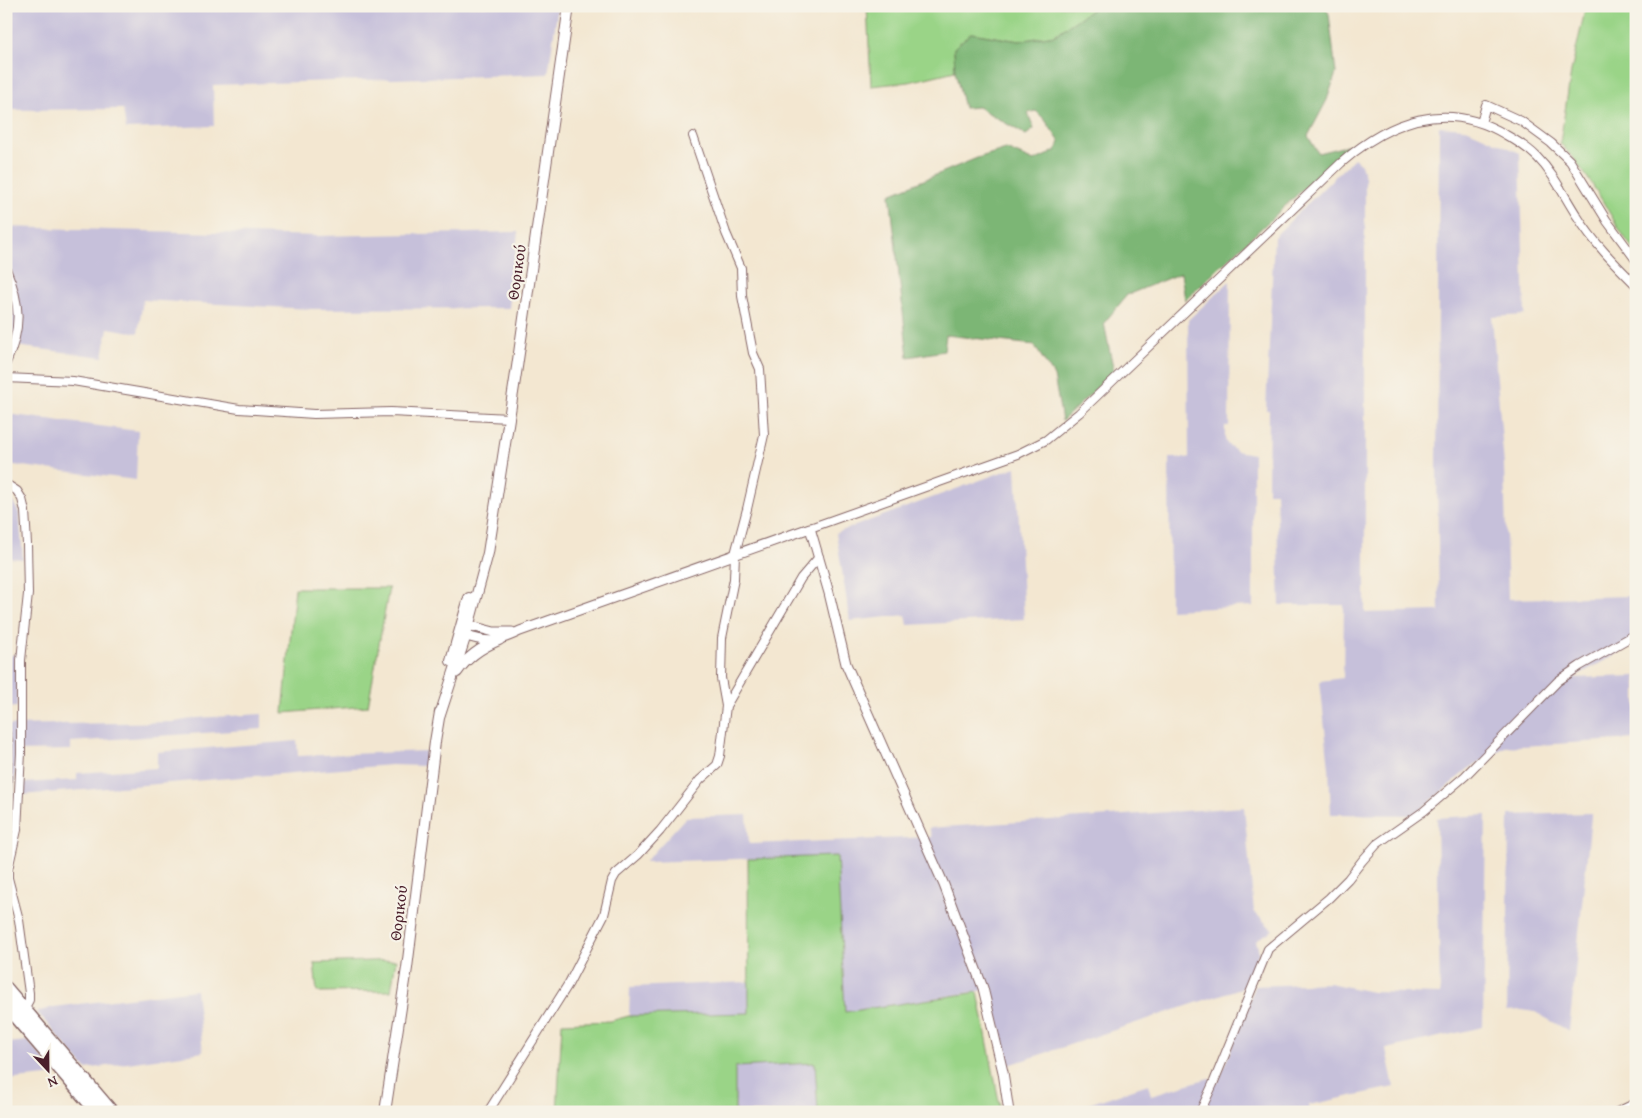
<svg xmlns="http://www.w3.org/2000/svg" width="1642" height="1118" viewBox="0 0 1642 1118" font-family="'Gentium Book Plus',serif">
	<style>
		.industrial { fill: #c6c0da }
		.green { fill: #9ad487; stroke: #727a59 }
		.forest { fill: #7bb674; stroke: #626a50 }
		.lines { fill: none; stroke-linecap: round; stroke-linejoin: round }
		.minor-casing { stroke: #856565; stroke-width: 10 }
		.tertiary-casing { stroke: #856565; stroke-width: 11 }
		.secondary-casing { stroke: #856565; stroke-width: 12 }
		.trunk-casing { stroke: #856565; stroke-width: 15 }
		.minor { stroke: #fff; stroke-width: 8 }
		.tertiary { stroke: #fff; stroke-width: 9 }
		.secondary { stroke: #fff; stroke-width: 10 }
		.trunk { stroke: #fff; stroke-width: 12 }
		.labels { text-anchor: middle; dominant-baseline: central; stroke-width: 4.5; stroke-linejoin: round; paint-order: stroke }
		.street-label { font-size: 16px; fill: #4a1f2b; stroke: #f7f3e8 }
	</style>
	<rect width="100%" height="100%" fill="#f7f3e8"/>
	<filter id="ink" filterUnits="userSpaceOnUse"><feTurbulence type="fractalNoise" baseFrequency=".02" numOctaves="2"/><feDisplacementMap in="SourceGraphic" scale="10" xChannelSelector="R" yChannelSelector="G"/><feConvolveMatrix kernelMatrix="1 2 1 2 8 2 1 2 1" color-interpolation-filters="sRGB"/></filter>
	<filter id="wash" filterUnits="userSpaceOnUse"><feTurbulence type="fractalNoise" baseFrequency=".0096" numOctaves="4" result="noise"/><feDisplacementMap in="SourceGraphic" scale="20" xChannelSelector="R" yChannelSelector="G"/><feGaussianBlur stdDeviation="1.12" result="paint"/><feColorMatrix in="noise" values="0 0 0 0 0 0 0 0 0 0 0 0 0 0 0 0 0 1.4 0 .05"/><feComposite in="paint" operator="in"/></filter>
	<g filter="url(#wash)">
		<rect width="100%" height="100%" fill="#f3e7d1"/>
		<path class="industrial" d="M 6,6 L 558,6 L 548,74 L 213,85 L 214,126 L 126,129 L 123,109 L 8,110 L 6,108 Z
			M 1439,126 L 1464,128 L 1520,153 L 1525,315 L 1492,317 L 1504,466 L 1508,599 L 1632,596 L 1633,450 L 1636,450 L 1636,643 L 1573,678 L 1636,676 L 1636,739 L 1505,747 L 1468,769 L 1414,815 L 1331,814 L 1329,768 L 1320,681 L 1343,678 L 1344,605 L 1280,605 L 1276,492 L 1268,492 L 1269,410 L 1266,410 L 1274,237 L 1354,158 L 1361,164 L 1365,177 L 1365,613 L 1439,611 L 1437,471 Z
			M 6,227 L 318,236 L 518,232 L 509,308 L 310,309 L 143,300 L 138,333 L 108,328 L 103,357 L 7,345 L 6,347 Z
			M 1230,281 L 1229,426 L 1225,426 L 1225,439 L 1227,444 L 1237,451 L 1253,454 L 1253,606 L 1170,610 L 1169,458 L 1189,458 L 1188,320 Z
			M 6,414 L 138,431 L 136,480 L 6,464 Z
			M 1016,467 L 1024,619 L 908,625 L 906,615 L 850,621 L 836,533 Z
			M 6,490 L 19,513 L 23,559 L 6,558 Z
			M 6,655 L 16,655 L 17,707 L 6,708 Z
			M 262,714 L 262,729 L 71,742 L 71,750 L 17,751 L 11,830 L 6,830 L 6,725 L 175,722 L 197,718 Z
			M 297,741 L 298,756 L 426,751 L 424,766 L 391,765 L 21,795 L 22,783 L 77,780 L 77,773 L 157,768 L 157,752 Z
			M 1244,807 L 1254,912 L 1273,930 L 1256,940 L 1259,952 L 1244,987 L 1009,1065 L 991,989 L 845,1012 L 837,856 L 645,862 L 686,817 L 747,815 L 749,844 L 932,837 L 929,828 Z
			M 1591,813 L 1591,817 L 1569,1031 L 1535,1012 L 1522,1010 L 1507,1011 L 1509,815 Z
			M 1486,815 L 1483,1027 L 1386,1049 L 1394,1087 L 1309,1105 L 1310,1112 L 1065,1112 L 1148,1084 L 1151,1095 L 1209,1078 L 1218,1083 L 1255,986 L 1329,983 L 1372,992 L 1440,994 L 1437,818 Z
			M 749,982 L 749,1013 L 629,1016 L 630,987 Z
			M 196,990 L 203,1052 L 86,1069 L 37,1012 L 54,1007 Z
			M 28,1041 L 57,1075 L 6,1080 L 6,1043 Z
			M 815,1063 L 818,1112 L 735,1112 L 735,1067 Z"/>
		<path class="green" d="M 867,6 L 1097,6 L 1055,35 L 1019,41 L 971,33 L 954,48 L 955,71 L 909,82 L 871,86 Z
			M 1586,6 L 1636,6 L 1636,252 C 1622,236 1612,217 1602,200 C 1589,179 1576,160 1560,143 L 1571,72 Z
			M 295,588 L 389,588 L 368,706 L 283,713 Z
			M 837,856 L 845,1012 L 978,992 L 1001,1112 L 818,1112 L 815,1063 L 735,1067 L 735,1112 L 557,1112 L 562,1023 L 610,1021 L 629,1016 L 749,1013 L 748,859 Z
			M 396,960 L 391,991 L 317,992 L 314,963 Z"/>
		<path class="forest" d="M 1097,6 L 1325,6 L 1329,14 L 1336,73 L 1327,100 L 1308,136 L 1318,153 L 1350,145 L 1185,300 L 1181,273 L 1127,295 L 1104,323 L 1114,372 L 1062,421 L 1054,376 L 1034,345 L 946,335 L 944,351 L 908,357 L 890,194 L 977,158 L 1006,149 L 1034,161 L 1055,151 L 1060,142 L 1045,120 L 1036,111 L 1028,113 L 1034,129 L 1026,135 L 978,107 L 964,108 L 955,71 L 954,48 L 971,33 L 1019,41 L 1055,35 Z"/>
	</g>
	<g filter="url(#ink)">
		<g class="lines">
			<defs>
				<path id="minor" d="M 1481,123 L 1486,105 L 1521,121 L 1551,143 L 1570,161 L 1607,221 L 1636,260
					M 6,269 C 21,304 22,328 6,363
					M 6,378 L 73,381 L 239,409 L 314,414 L 391,412 L 509,418
					M 6,484 L 17,491 L 22,499 L 25,511 L 27,544 L 28,594 L 21,660 L 21,753 L 17,830 L 8,869 L 8,878 L 19,920 L 29,993 L 29,1000 L 24,1009
					M 810,528 L 1018,454 L 1046,440 L 1079,413 L 1341,163 C 1389,121 1446,99 1506,135 C 1517,141 1528,148 1537,157 C 1554,174 1564,196 1577,216 C 1593,242 1615,264 1636,285
					M 726,706 L 801,578 L 819,557
					M 6,734 L 8,741 L 6,796
					M 488,1112 L 569,983 L 604,915 L 612,881 L 616,874 L 638,855 L 660,831 L 700,780 L 717,765 L 720,756 L 726,706 L 721,678 L 722,638 L 734,579 L 735,554 L 747,509 L 764,435 L 760,369 L 753,353 L 742,296 L 741,268 L 726,233 L 693,136
					M 1200,1112 L 1213,1084 L 1268,949 L 1329,898 L 1348,879 L 1362,861 L 1377,844 L 1424,811 L 1465,776 L 1558,681 L 1580,666 L 1636,634
					M 1617,1112 L 1636,1103"/>
				<path id="tertiary" d="M 464,624 L 494,632 L 512,632
					M 460,634 C 488,643 493,644 520,631 L 810,528 L 829,593 L 846,664 L 944,885 L 983,988 L 1003,1072 L 1009,1112"/>
				<path id="secondary" d="M 451,661 L 469,598
					M 457,672 C 468,656 482,647 499,640
					M 439,718 L 466,635 L 488,553 L 517,367 L 569,6
					M 385,1112 L 407,968 L 435,742 L 440,712"/>
				<path id="trunk" d="M 6,988 L 112,1112
					M 6,1006 L 97,1112"/>
			</defs>
			<use href="#minor" class="minor-casing"/>
			<use href="#tertiary" class="tertiary-casing"/>
			<use href="#secondary" class="secondary-casing"/>
			<use href="#trunk" class="trunk-casing"/>
			<use href="#minor" class="minor"/>
			<use href="#tertiary" class="tertiary"/>
			<use href="#secondary" class="secondary"/>
			<use href="#trunk" class="trunk"/>
		</g>
	</g>
	<g class="labels">
		<g class="street-label">
			<text transform="translate(516 272) rotate(-82)">Θορικού</text>
			<text transform="translate(398 913) rotate(-83)">Θορικού</text>
		</g>
	</g>
	<rect width="1642" height="1118" fill="none" stroke="#f7f3e8" stroke-width="25"/>
	<g transform="translate(48 1070) rotate(158)" stroke="#f7f3e8" stroke-width="4" paint-order="stroke">
	<path d="M0-4L9 19L0 12L-9 19Z" fill="#4a1f2b"/>
	<text y="-8" font-size="14" font-weight="bold" text-anchor="middle" fill="#4a1f2b">N</text>
	</g>
</svg>
